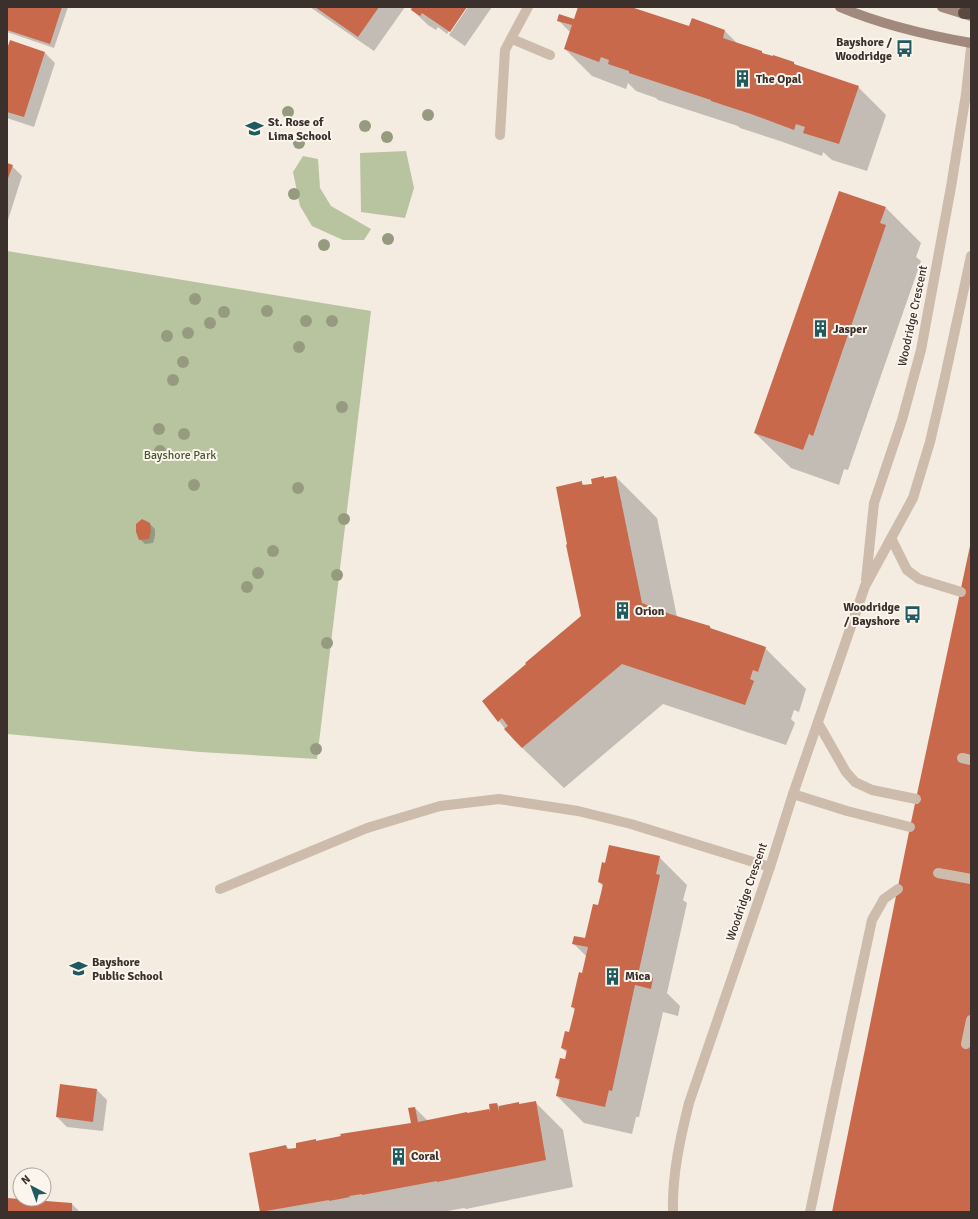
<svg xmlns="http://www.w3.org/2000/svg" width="978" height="1219" viewBox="0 0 978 1219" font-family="Signika,sans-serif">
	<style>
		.green { fill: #b8c4a0 }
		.shadow { fill: #0003 }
		.building { fill: #c8694b }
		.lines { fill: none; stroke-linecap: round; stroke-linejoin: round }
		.service { stroke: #cdbbac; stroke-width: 10 }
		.tertiary { stroke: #cdbbac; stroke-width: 10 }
		.secondary { stroke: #a18a7d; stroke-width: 10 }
		.motorway { stroke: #5c4a42; stroke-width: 12 }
		.tree { fill: #969b7f }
		.labels { text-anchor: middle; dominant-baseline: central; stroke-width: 4; stroke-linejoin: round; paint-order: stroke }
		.poi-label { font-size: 12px; font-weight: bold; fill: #3b302b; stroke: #fbf5ee; text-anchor: start }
		.street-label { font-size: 12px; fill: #3b302b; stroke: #fbf5ee }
		.park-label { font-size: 12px; fill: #4a5a2e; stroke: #fbf5ee }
	</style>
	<rect width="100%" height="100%" fill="#f4ebe1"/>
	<path class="green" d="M 406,151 L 414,188 L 405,218 L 361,212 L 360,153 Z
		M 303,156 L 318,159 L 320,188 L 331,206 L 371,229 L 364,240 L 343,240 L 312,226 L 300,206 L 293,172 Z
		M 7,251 L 371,311 L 317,759 L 200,752 L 7,734 Z"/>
	<path class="shadow" d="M 7,7 L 68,7 L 54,48 L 7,32 Z
		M 310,7 L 405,7 L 374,51 Z
		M 409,7 L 466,7 L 447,34 L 438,27 L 436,30 L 428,25 Z
		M 468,7 L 492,7 L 465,46 L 449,35 Z
		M 579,7 L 629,7 L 690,27 L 693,20 L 725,31 L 738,44 L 762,52 L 764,55 L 794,63 L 797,67 L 858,87 L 886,115 L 867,171 L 832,160 L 823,152 L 822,156 L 780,141 L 740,128 L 738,126 L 658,100 L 656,98 L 636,91 L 628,83 L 626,89 L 592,76 L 565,49 L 570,32 L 558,20 L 574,20 Z
		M 7,52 L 45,53 L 55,63 L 34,127 L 7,118 Z
		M 7,164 L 12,166 L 22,176 L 8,220 Z
		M 886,208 L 921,243 L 916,257 L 921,261 L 848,470 L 844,469 L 839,485 L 791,468 L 755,433 Z
		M 616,477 L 657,518 L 677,617 L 710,627 L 713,630 L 765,648 L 806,689 L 799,712 L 794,710 L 791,719 L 795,723 L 786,745 L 663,704 L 564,788 L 513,739 L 499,721 L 582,616 L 581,482 L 585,486 Z
		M 150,524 L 155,529 L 155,536 L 153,543 L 145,544 L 140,539 Z
		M 971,548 L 971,1212 L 833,1212 L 962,593 Z
		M 659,857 L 687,885 L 683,900 L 687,903 L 667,993 L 680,1006 L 678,1016 L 663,1012 L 639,1117 L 636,1117 L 632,1134 L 584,1123 L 557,1096 L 560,1082 L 556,1078 L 566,1060 L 567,1053 L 562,1048 L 570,1033 L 575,1010 L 572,1007 L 583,974 L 587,957 L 573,943 L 586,940 L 599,906 L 604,887 L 599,882 Z
		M 97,1090 L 107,1100 L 103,1131 L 67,1127 L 57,1117 Z
		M 535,1102 L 563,1130 L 573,1187 L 466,1209 L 464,1208 L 442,1212 L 261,1212 L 250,1154 L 286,1146 L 290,1150 L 298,1149 L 316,1140 L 317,1141 L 412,1124 L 415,1108 L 428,1121 L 491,1110 L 497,1104 L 500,1107 L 519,1103 L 520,1105 Z
		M 7,1199 L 72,1204 L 80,1212 L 7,1212 Z"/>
	<path class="building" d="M 7,7 L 62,7 L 50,44 L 7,30 Z
		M 315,7 L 379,7 L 358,37 Z
		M 413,7 L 467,7 L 450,32 L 422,13 L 420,16 L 411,10 Z
		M 578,7 L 631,7 L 689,26 L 692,18 L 725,30 L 723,38 L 762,51 L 762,53 L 773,56 L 773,55 L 794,62 L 794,64 L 859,86 L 839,144 L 803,133 L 805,127 L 796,124 L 794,130 L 751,114 L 711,101 L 711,100 L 629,73 L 629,71 L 608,64 L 609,60 L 601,57 L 599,62 L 564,49 L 572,25 L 557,21 L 559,14 L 574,19 Z
		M 10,40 L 45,52 L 24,117 L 7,112 L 7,49 Z
		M 7,163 L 13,165 L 7,181 Z
		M 839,191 L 886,207 L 880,223 L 886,225 L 813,436 L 809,434 L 803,450 L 754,433 Z
		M 604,476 L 604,478 L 616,476 L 642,603 L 670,614 L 710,626 L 710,628 L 766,647 L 758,672 L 753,670 L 750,679 L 754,681 L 745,705 L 622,664 L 522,748 L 504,729 L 508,726 L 502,718 L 498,722 L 482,701 L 526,664 L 525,663 L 581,616 L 566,545 L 567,544 L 556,487 L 582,481 L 582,485 L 592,484 L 591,479 Z
		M 142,519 L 150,523 L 151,531 L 149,539 L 139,540 L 136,532 L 136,524 Z
		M 970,546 L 971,1212 L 832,1212 L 910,827 Z
		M 609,845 L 660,856 L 656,874 L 660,875 L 638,975 L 653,978 L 651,989 L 635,985 L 612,1091 L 609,1090 L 605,1107 L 556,1096 L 560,1079 L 555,1078 L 560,1058 L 565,1059 L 567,1050 L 561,1048 L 565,1031 L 569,1032 L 575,1008 L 571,1007 L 579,972 L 582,973 L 588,947 L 572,944 L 574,936 L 585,938 L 593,904 L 598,905 L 601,893 L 603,884 L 598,882 L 602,862 L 605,863 Z
		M 60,1084 L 97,1089 L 93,1122 L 56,1117 Z
		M 536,1101 L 546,1160 L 437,1182 L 437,1181 L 362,1195 L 362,1194 L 349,1196 L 350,1197 L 329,1201 L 329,1200 L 260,1212 L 249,1153 L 286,1145 L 287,1149 L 296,1148 L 296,1143 L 316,1139 L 316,1141 L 341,1136 L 340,1134 L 411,1123 L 408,1108 L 415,1107 L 418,1122 L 467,1112 L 467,1113 L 489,1109 L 490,1113 L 489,1104 L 497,1103 L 499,1111 L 499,1106 L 519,1102 L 519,1104 Z
		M 7,1198 L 72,1203 L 72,1212 L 7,1212 Z"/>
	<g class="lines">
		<path class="service" d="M 512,39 L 550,55
			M 500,135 L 505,50 L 528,7
			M 891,538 L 907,570 L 919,579 L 961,592
			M 818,723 L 846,772 L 855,782 L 872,790 L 916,799
			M 962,758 L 971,760
			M 793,794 L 847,811 L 910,827
			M 938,873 L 971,879
			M 220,889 L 367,828 L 440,806 L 499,799 L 578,811 L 631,824 L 770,867
			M 966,1044 L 971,1020
			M 810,1212 L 837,1083 L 872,920 L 884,899 L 898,889"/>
		<path class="tertiary" d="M 866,580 L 874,503 L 902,420 L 921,350 L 951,187 L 966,94 L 971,48
			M 673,1212 C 672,1175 680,1139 689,1103 L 770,867 L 793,794 L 865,586 L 913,498 L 930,442 L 943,386 L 971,256"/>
		<path class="secondary" d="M 840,7 C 882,25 926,35 971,43
			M 942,7 L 971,16"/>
		<path class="motorway" d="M 964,13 L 971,13"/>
	</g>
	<g class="tree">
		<circle cx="288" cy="112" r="6"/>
		<circle cx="428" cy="115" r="6"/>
		<circle cx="365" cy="126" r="6"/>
		<circle cx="387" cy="137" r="6"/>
		<circle cx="299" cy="143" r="6"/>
		<circle cx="294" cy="194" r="6"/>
		<circle cx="388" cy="239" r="6"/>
		<circle cx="324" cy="245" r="6"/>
		<circle cx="195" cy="299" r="6"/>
		<circle cx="267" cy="311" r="6"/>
		<circle cx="224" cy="312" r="6"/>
		<circle cx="306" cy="321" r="6"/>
		<circle cx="332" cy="321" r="6"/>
		<circle cx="210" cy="323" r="6"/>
		<circle cx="188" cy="333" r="6"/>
		<circle cx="167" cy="336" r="6"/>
		<circle cx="299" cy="347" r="6"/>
		<circle cx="183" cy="362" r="6"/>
		<circle cx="173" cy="380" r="6"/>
		<circle cx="342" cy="407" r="6"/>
		<circle cx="159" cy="429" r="6"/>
		<circle cx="184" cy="434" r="6"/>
		<circle cx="160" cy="451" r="6"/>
		<circle cx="194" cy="485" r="6"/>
		<circle cx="298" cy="488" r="6"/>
		<circle cx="344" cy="519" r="6"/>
		<circle cx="273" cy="551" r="6"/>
		<circle cx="258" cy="573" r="6"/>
		<circle cx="337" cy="575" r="6"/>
		<circle cx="247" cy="587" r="6"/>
		<circle cx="327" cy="643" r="6"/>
		<circle cx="316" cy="749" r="6"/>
	</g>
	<defs>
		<symbol id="bus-bare" viewBox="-9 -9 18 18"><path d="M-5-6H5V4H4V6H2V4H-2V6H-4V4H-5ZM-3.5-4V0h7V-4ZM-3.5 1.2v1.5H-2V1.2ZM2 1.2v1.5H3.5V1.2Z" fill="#1f5a5e" stroke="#fbf5ee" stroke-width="2.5" paint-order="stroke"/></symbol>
		<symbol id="building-bare" viewBox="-9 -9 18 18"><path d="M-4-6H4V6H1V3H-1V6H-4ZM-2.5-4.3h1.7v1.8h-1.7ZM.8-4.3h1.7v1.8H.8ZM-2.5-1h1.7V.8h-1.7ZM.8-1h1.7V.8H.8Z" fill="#1f5a5e" stroke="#fbf5ee" stroke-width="2.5" paint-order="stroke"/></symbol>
		<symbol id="school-bare" viewBox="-9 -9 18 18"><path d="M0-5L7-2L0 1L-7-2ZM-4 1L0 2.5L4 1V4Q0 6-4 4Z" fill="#1f5a5e" stroke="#fbf5ee" stroke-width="2.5" paint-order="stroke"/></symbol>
	</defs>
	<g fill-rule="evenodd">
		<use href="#bus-bare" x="892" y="36" width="25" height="25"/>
		<use href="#building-bare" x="730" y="66" width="25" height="25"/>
		<use href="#school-bare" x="242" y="116" width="25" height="25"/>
		<use href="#building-bare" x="808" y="316" width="25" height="25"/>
		<use href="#building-bare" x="610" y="598" width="25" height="25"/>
		<use href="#bus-bare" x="900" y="602" width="25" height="25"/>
		<use href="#school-bare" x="66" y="956" width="25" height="25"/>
		<use href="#building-bare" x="600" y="964" width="25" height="25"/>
		<use href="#building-bare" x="386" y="1144" width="25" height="25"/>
	</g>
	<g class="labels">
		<g class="poi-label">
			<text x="892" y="42" text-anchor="end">Bayshore /<tspan x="892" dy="14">Woodridge</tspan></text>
			<text x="756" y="79">The Opal</text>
			<text x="268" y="122">St. Rose of<tspan x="268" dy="14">Lima School</tspan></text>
			<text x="833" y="329">Jasper</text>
			<text x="900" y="607" text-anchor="end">Woodridge<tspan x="900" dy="14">/ Bayshore</tspan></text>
			<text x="635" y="611">Orion</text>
			<text x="92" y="962">Bayshore<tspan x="92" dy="14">Public School</tspan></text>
			<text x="625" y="976">Mica</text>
			<text x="411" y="1156">Coral</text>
		</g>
		<g class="street-label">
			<text transform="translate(913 316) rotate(-78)">Woodridge Crescent</text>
			<text transform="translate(747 892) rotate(-71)">Woodridge Crescent</text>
		</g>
		<g class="park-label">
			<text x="180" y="455">Bayshore Park</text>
		</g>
	</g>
	<rect width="978" height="1219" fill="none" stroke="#3b302b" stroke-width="16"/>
	<g transform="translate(32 1187) rotate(319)"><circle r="19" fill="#fbf5ee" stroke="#aea6a0"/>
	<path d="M0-3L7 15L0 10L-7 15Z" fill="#1f5a5e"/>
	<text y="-6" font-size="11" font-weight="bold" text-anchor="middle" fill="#3b302b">N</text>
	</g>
</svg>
